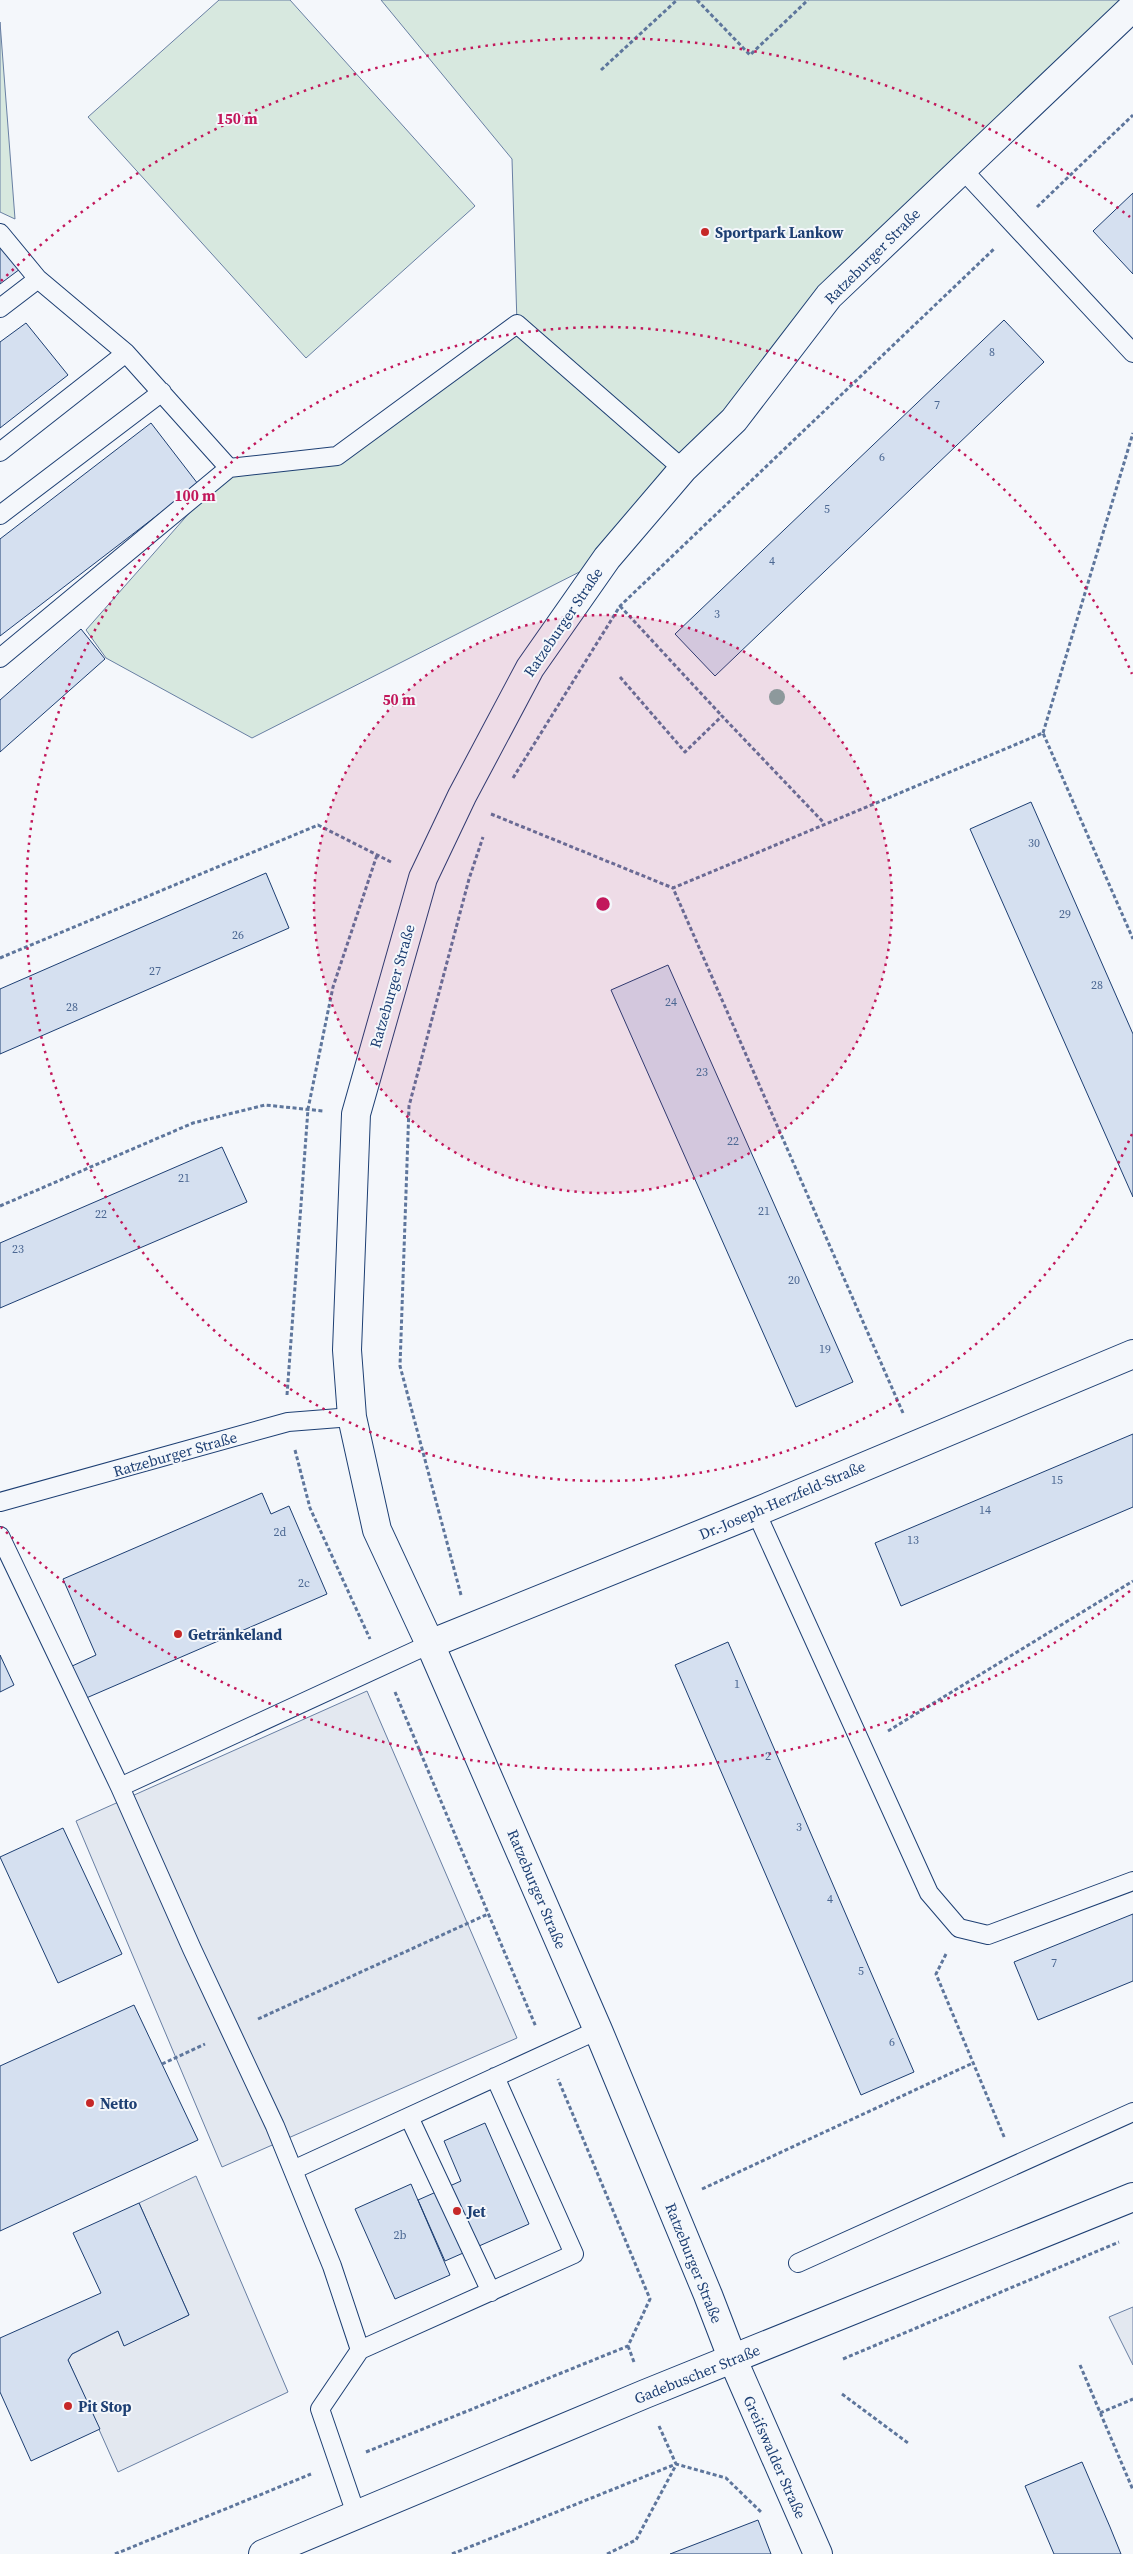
<svg xmlns="http://www.w3.org/2000/svg" width="1133" height="2554" viewBox="0 0 1133 2554" font-family="'Source Serif 4',serif">
	<style>
		.green { fill: #d7e8df; stroke: #687fa3 }
		.parking { fill: #e3e8f0; stroke: #687fa3 }
		.building { fill: #d5e0f0; stroke: #1d3f73 }
		.lines { fill: none; stroke-linecap: round; stroke-linejoin: round }
		.service-casing { stroke: #1d3f73; stroke-width: 20 }
		.minor-casing { stroke: #1d3f73; stroke-width: 30 }
		.tertiary-casing { stroke: #1d3f73; stroke-width: 30 }
		.path { stroke: #5e769c; stroke-width: 3; stroke-dasharray: 4 2.5; stroke-linecap: butt }
		.service { stroke: #f4f7fb; stroke-width: 18 }
		.minor { stroke: #f4f7fb; stroke-width: 28 }
		.tertiary { stroke: #f4f7fb; stroke-width: 28 }
		.tree { fill: #86aba6 }
		.ring { fill: none; stroke: #c2185b; stroke-width: 2.5; stroke-dasharray: 2.5 5 }
		.poi-dot { fill: #c62828; stroke: #f4f7fb; stroke-width: 2 }
		.labels { text-anchor: middle; dominant-baseline: central; stroke-width: 4; stroke-linejoin: round; paint-order: stroke }
		.number-label { font-size: 12px; fill: #4b6792 }
		.poi-label { font-size: 15px; font-weight: bold; fill: #1d3f73; stroke: #f4f7fb; text-anchor: start }
		.street-label { font-size: 15px; fill: #1d3f73; stroke: #f4f7fb }
		.centre { fill: #c2185b; stroke: #f4f7fb; stroke-width: 2.5 }
		.ring-label { font-size: 15px; text-anchor: middle; font-weight: bold; fill: #c2185b; stroke: #f4f7fb; stroke-width: 4; stroke-linejoin: round; paint-order: stroke }
	</style>
	<rect width="100%" height="100%" fill="#f4f7fb"/>
	<path class="green" d="M 219,0 L 290,0 L 475,206 L 306,358 L 88,117 Z
		M 381,0 L 1133,0 L 962,169 L 607,558 L 252,738 L 106,658 L 86,630 L 229,468 L 337,456 L 517,324 L 512,159 Z
		M 0,22 L 15,219 L 0,212 Z"/>
	<path class="parking" d="M 367,1691 L 517,2038 L 222,2167 L 76,1821 Z
		M 196,2176 L 288,2392 L 118,2472 L 68,2360 L 72,2354 L 118,2331 L 124,2345 L 189,2315 L 139,2203 Z
		M 1133,2307 L 1133,2365 L 1109,2317 Z"/>
	<path class="building" d="M 1133,193 L 1133,274 L 1093,231 Z
		M 0,243 L 20,269 L 0,284 Z
		M 1004,320 L 1044,362 L 715,676 L 675,634 Z
		M 26,323 L 68,375 L 0,428 L 0,342 Z
		M 151,423 L 198,484 L 0,636 L 0,539 Z
		M 81,629 L 105,659 L 0,752 L 0,700 Z
		M 1031,802 L 1133,1034 L 1133,1197 L 970,829 Z
		M 266,873 L 289,928 L 0,1054 L 0,989 Z
		M 668,965 L 853,1382 L 796,1407 L 611,990 Z
		M 222,1147 L 247,1202 L 0,1308 L 0,1243 Z
		M 1133,1434 L 1133,1507 L 901,1606 L 875,1543 Z
		M 262,1493 L 271,1514 L 289,1506 L 327,1594 L 84,1699 L 70,1667 L 96,1655 L 63,1579 Z
		M 728,1642 L 914,2072 L 861,2095 L 675,1665 Z
		M 0,1655 L 14,1685 L 0,1692 Z
		M 63,1828 L 122,1954 L 58,1983 L 0,1857 Z
		M 1133,1914 L 1133,1981 L 1038,2020 L 1014,1962 Z
		M 134,2005 L 198,2140 L 0,2231 L 0,2066 Z
		M 485,2123 L 529,2224 L 445,2261 L 418,2200 L 461,2181 L 444,2141 Z
		M 411,2184 L 450,2275 L 395,2299 L 355,2209 Z
		M 139,2203 L 189,2315 L 124,2346 L 118,2331 L 72,2354 L 68,2360 L 100,2429 L 31,2461 L 0,2392 L 0,2338 L 101,2293 L 73,2233 Z
		M 1082,2462 L 1110,2527 L 1121,2554 L 1054,2554 L 1025,2486 Z
		M 758,2520 L 771,2554 L 670,2554 Z"/>
	<g class="lines">
		<defs>
			<path id="service" d="M 962,169 L 1133,353
				M 0,233 L 38,279 L 126,353 L 229,468 L 0,658
				M 0,308 L 38,279
				M 0,452 L 126,353
				M 229,468 L 337,456 L 517,324 L 683,469
				M 0,515 L 162,392
				M 0,1502 L 288,1422 L 352,1417
				M 756,1512 L 929,1893 L 959,1928 L 988,1935 L 1133,1881
				M 0,1536 L 120,1787 L 430,1644
				M 120,1787 L 192,1949 L 275,2126 L 332,2266 L 360,2350 L 320,2409 L 356,2514
				M 409,2117 L 491,2292
				M 293,2170 L 598,2030
				M 798,2263 L 1133,2112
				M 360,2350 L 574,2254 L 495,2077"/>
			<path id="minor" d="M 430,1644 L 756,1512 L 1133,1354
				M 818,2554 L 733,2360 L 708,2295 L 598,2030 L 430,1644 L 377,1530 L 352,1417 L 347,1350 L 356,1114 L 423,878 L 462,796 L 530,668 L 607,558 L 683,469 L 734,420 L 829,296 L 1133,7"/>
			<path id="tertiary" d="M 263,2554 L 645,2394 L 1133,2197"/>
		</defs>
		<use href="#service" class="service-casing"/>
		<use href="#minor" class="minor-casing"/>
		<use href="#tertiary" class="tertiary-casing"/>
		<path class="path" d="M 697,0 L 750,55 L 808,0
			M 601,70 L 677,0
			M 1037,207 L 1133,115
			M 620,606 L 722,716
			M 620,677 L 685,752 L 722,716 L 824,823
			M 1043,733 L 1133,433
			M 513,778 L 620,606 L 995,248
			M 491,814 L 673,888
			M 0,958 L 318,825 L 393,863
			M 0,1206 L 193,1123 L 265,1105 L 323,1111
			M 287,1395 L 308,1109 L 333,987 L 377,855
			M 903,1413 L 673,888 L 1043,733 L 1133,939
			M 295,1450 L 310,1508 L 370,1639
			M 461,1595 L 400,1366 L 409,1106 L 469,879 L 483,837
			M 395,1692 L 536,2027
			M 888,1731 L 1133,1581
			M 946,1954 L 936,1974 L 1005,2139
			M 258,2019 L 488,1914
			M 162,2064 L 205,2044
			M 702,2189 L 973,2063
			M 628,2346 L 634,2362
			M 843,2359 L 1119,2242
			M 1080,2365 L 1133,2490
			M 842,2394 L 908,2443
			M 1100,2413 L 1133,2399
			M 659,2426 L 676,2464
			M 366,2452 L 628,2346 L 650,2299 L 558,2079
			M 115,2554 L 311,2474
			M 452,2554 L 676,2464 L 726,2478 L 762,2513
			M 607,2554 L 636,2540 L 676,2465"/>
		<use href="#service" class="service"/>
		<use href="#minor" class="minor"/>
		<use href="#tertiary" class="tertiary"/>
	</g>
	<circle class="tree" cx="777" cy="697" r="8"/>
	<circle cx="603" cy="904" r="289" fill="#c2185b" fill-opacity=".12"/>
	<g class="ring">
		<circle cx="603" cy="904" r="289"/>
		<path d="M1132 1134A577 577 0 1 1 1132 674"/>
		<path d="M1130 1591A866 866 0 0 1 1 1527M1 281A866 866 0 0 1 1130 217"/>
	</g>
	<g class="poi-dot">
		<circle cx="705" cy="232" r="5"/>
		<circle cx="178" cy="1634" r="5"/>
		<circle cx="90" cy="2103" r="5"/>
		<circle cx="457" cy="2211" r="5"/>
		<circle cx="68" cy="2406" r="5"/>
	</g>
	<g class="labels">
		<g class="number-label">
			<text x="992" y="352">8</text>
			<text x="937" y="405">7</text>
			<text x="882" y="457">6</text>
			<text x="827" y="509">5</text>
			<text x="772" y="561">4</text>
			<text x="717" y="614">3</text>
			<text x="1034" y="843">30</text>
			<text x="1065" y="914">29</text>
			<text x="238" y="935">26</text>
			<text x="155" y="971">27</text>
			<text x="1097" y="985">28</text>
			<text x="671" y="1002">24</text>
			<text x="72" y="1007">28</text>
			<text x="702" y="1072">23</text>
			<text x="733" y="1141">22</text>
			<text x="184" y="1178">21</text>
			<text x="764" y="1211">21</text>
			<text x="101" y="1214">22</text>
			<text x="18" y="1249">23</text>
			<text x="794" y="1280">20</text>
			<text x="825" y="1349">19</text>
			<text x="1057" y="1480">15</text>
			<text x="985" y="1510">14</text>
			<text x="280" y="1532">2d</text>
			<text x="913" y="1540">13</text>
			<text x="304" y="1583">2c</text>
			<text x="737" y="1684">1</text>
			<text x="768" y="1756">2</text>
			<text x="799" y="1827">3</text>
			<text x="830" y="1899">4</text>
			<text x="1054" y="1963">7</text>
			<text x="861" y="1971">5</text>
			<text x="892" y="2042">6</text>
			<text x="400" y="2235">2b</text>
		</g>
		<g class="poi-label">
			<text x="715" y="232">Sportpark Lankow</text>
			<text x="188" y="1634">Getränkeland</text>
			<text x="100" y="2103">Netto</text>
			<text x="467" y="2211">Jet</text>
			<text x="78" y="2406">Pit Stop</text>
		</g>
		<g class="street-label">
			<text transform="translate(872 256) rotate(-45)">Ratzeburger Straße</text>
			<text transform="translate(563 622) rotate(-56)">Ratzeburger Straße</text>
			<text transform="translate(392 986) rotate(-74)">Ratzeburger Straße</text>
			<text transform="translate(175 1454) rotate(-16)">Ratzeburger Straße</text>
			<text transform="translate(782 1500) rotate(-23)">Dr.-Joseph-Herzfeld-Straße</text>
			<text transform="translate(537 1889) rotate(67)">Ratzeburger Straße</text>
			<text transform="translate(694 2263) rotate(68)">Ratzeburger Straße</text>
			<text transform="translate(697 2374) rotate(-22)">Gadebuscher Straße</text>
			<text transform="translate(775 2457) rotate(66)">Greifswalder Straße</text>
		</g>
	</g>
	<circle cx="603" cy="904" r="8" class="centre"/>
	<g class="ring-label">
		<text x="237" y="124">150 m</text>
		<text x="195" y="501">100 m</text>
		<text x="399" y="705">50 m</text>
	</g>
</svg>
